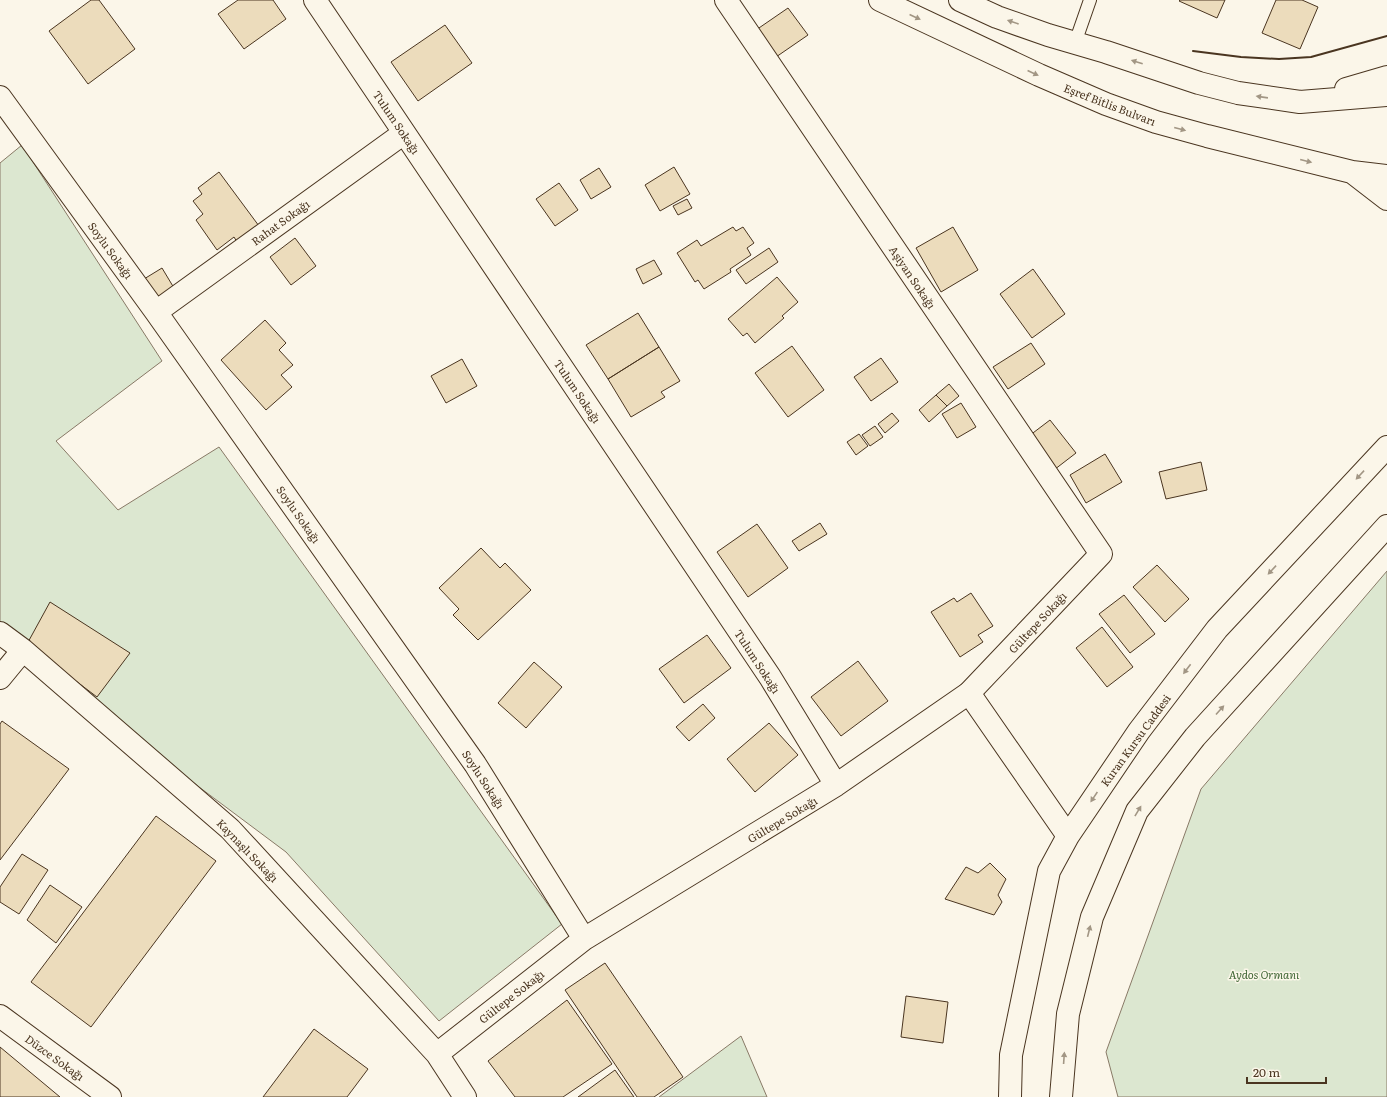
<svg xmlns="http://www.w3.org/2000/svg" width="1387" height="1097" viewBox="0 0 1387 1097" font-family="Literata,serif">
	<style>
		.green { fill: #dce7d0; stroke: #887966 }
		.building { fill: #ecdcbc; stroke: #4a3520 }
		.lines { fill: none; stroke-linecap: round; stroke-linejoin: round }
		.service-casing { stroke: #4a3520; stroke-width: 14 }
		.minor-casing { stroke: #4a3520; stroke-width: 24 }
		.secondary-casing { stroke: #4a3520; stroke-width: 24 }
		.primary-casing { stroke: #4a3520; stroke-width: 24 }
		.service { stroke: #fbf6e9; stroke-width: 12 }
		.minor { stroke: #fbf6e9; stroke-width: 22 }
		.secondary { stroke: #fbf6e9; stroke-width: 22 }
		.primary { stroke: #fbf6e9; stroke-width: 22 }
		.wall { stroke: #4a3520; stroke-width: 2 }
		.oneway { fill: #a29684 }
		.labels { text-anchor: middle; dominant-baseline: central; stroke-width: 3; stroke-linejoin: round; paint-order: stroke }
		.street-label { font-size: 11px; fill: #4a3520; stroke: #fbf6e9 }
		.park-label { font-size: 11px; font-style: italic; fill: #436837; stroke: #fbf6e9 }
	</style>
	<rect width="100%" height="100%" fill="#fbf6e9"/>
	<path class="green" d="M 22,145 L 162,361 L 56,441 L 118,510 L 219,447 L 562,924 L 439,1021 L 286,852 L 25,657 L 0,632 L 0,163 Z
		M 1387,571 L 1387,1097 L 1118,1097 L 1106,1052 L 1201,789 Z
		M 741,1036 L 767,1097 L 659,1097 Z"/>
	<path class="building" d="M 91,0 L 99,0 L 135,49 L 88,84 L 49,31 Z
		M 238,0 L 273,0 L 286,19 L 244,49 L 218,14 Z
		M 1180,0 L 1225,0 L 1217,18 L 1179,1 Z
		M 1276,0 L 1302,0 L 1318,7 L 1300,49 L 1262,33 Z
		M 788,8 L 808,35 L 776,57 L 756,30 Z
		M 445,25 L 472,63 L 418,101 L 391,62 Z
		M 674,167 L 690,194 L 660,211 L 645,185 Z
		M 599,168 L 611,187 L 591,199 L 580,180 Z
		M 219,172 L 259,226 L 237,242 L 234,237 L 217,250 L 196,220 L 203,214 L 193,201 L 202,194 L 198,188 Z
		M 559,183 L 578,210 L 555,226 L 536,199 Z
		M 687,199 L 692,208 L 678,215 L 673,206 Z
		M 733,227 L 736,231 L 743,227 L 754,243 L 747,248 L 751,255 L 730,269 L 731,272 L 704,289 L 698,280 L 695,282 L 677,253 L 697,240 L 701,246 Z
		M 953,227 L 978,270 L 941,292 L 916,248 Z
		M 295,238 L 316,266 L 291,285 L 270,257 Z
		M 769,248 L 778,262 L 746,284 L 736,270 Z
		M 654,260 L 662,274 L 643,284 L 636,269 Z
		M 162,268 L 174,288 L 157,299 L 144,279 Z
		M 1033,269 L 1065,314 L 1032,338 L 1000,294 Z
		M 777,277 L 798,302 L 782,316 L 784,318 L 755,343 L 747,333 L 743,336 L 728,319 Z
		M 638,313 L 659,347 L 608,379 L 586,345 Z
		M 265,320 L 286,343 L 279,350 L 293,365 L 281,375 L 292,387 L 266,410 L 221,360 Z
		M 1031,343 L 1045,364 L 1008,389 L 993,367 Z
		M 792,346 L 824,390 L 788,417 L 755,373 Z
		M 659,347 L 680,381 L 661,392 L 665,397 L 631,417 L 608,379 Z
		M 881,358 L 898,382 L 871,401 L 854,377 Z
		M 462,359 L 477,386 L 446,403 L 431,376 Z
		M 949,384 L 959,396 L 947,406 L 936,395 Z
		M 936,395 L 947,406 L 929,422 L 919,410 Z
		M 961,403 L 976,427 L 957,438 L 942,414 Z
		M 892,413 L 899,421 L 885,433 L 878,424 Z
		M 1050,420 L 1076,453 L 1050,473 L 1025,439 Z
		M 875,426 L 883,437 L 870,446 L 862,435 Z
		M 859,434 L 868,446 L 856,455 L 847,442 Z
		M 1105,454 L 1122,482 L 1086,503 L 1070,475 Z
		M 1201,462 L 1207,490 L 1166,499 L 1159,472 Z
		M 820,523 L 827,534 L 799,551 L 792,541 Z
		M 757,524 L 788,568 L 748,597 L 717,552 Z
		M 481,548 L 500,568 L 505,563 L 531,590 L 478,640 L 453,615 L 459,609 L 439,588 Z
		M 1157,565 L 1189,599 L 1165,622 L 1133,587 Z
		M 971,593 L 993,626 L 978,635 L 983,642 L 960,657 L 931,612 L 954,598 L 957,602 Z
		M 1124,595 L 1155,634 L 1130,653 L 1099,614 Z
		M 50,602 L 130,653 L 97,697 L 27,644 Z
		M 1102,627 L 1133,667 L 1107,687 L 1076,648 Z
		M 707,635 L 731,668 L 684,703 L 659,669 Z
		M 858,661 L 888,701 L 841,736 L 811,697 Z
		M 534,662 L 562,687 L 526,728 L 498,703 Z
		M 703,704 L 715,718 L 689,741 L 676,727 Z
		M 2,721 L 69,769 L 0,860 L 0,724 Z
		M 769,723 L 798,755 L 755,792 L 727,759 Z
		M 156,816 L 216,861 L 91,1027 L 31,982 Z
		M 22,854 L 48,870 L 19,914 L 0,902 L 0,887 Z
		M 990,863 L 1006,879 L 998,895 L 1002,902 L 994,915 L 945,899 L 966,867 L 978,873 Z
		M 50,885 L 82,907 L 56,943 L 27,920 Z
		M 605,963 L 683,1077 L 654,1097 L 637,1097 L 565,990 Z
		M 906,996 L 948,1002 L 943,1043 L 901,1037 Z
		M 567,1000 L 612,1064 L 563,1097 L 515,1097 L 488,1061 Z
		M 314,1029 L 368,1069 L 347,1097 L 263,1097 Z
		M 0,1047 L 60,1097 L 0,1097 Z
		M 615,1070 L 634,1097 L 578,1097 Z"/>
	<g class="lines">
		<defs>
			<path id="service" d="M 1075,43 L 1090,0"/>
			<path id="minor" d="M 315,0 L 770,677 L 836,785
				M 0,97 L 156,312 L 475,764 L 584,939
				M 156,312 L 404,133
				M 0,633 L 23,650 L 230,829 L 437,1054 L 465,1097
				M 0,678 L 23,650
				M 0,1016 L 110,1097
				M 437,1054 L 584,939 L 836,785 L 969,693 L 1101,554 L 726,0"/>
			<path id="secondary" d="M 969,693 L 1068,836
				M 1010,1097 L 1011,1055 L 1049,871 L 1068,836 L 1139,731 L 1217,629 L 1387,447
				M 1061,1097 L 1068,1014 L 1092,917 L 1137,811 L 1195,737 L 1387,526"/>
			<path id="primary" d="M 880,0 L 1039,75 L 1106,104 L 1156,122 L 1207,136 L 1352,172 L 1387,176
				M 960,0 L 997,17 L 1048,35 L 1106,52 L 1199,83 L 1238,93 L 1300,102 L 1387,95
				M 1346,89 L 1387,77
				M 1352,172 L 1387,199"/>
		</defs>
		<use href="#service" class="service-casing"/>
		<use href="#minor" class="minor-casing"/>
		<use href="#secondary" class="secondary-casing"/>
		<use href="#primary" class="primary-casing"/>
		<use href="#service" class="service"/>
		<use href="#minor" class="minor"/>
		<use href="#secondary" class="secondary"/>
		<use href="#primary" class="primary"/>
		<path class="wall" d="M 1193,51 L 1241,57 L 1279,59 L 1311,57 L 1387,36"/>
	</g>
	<defs><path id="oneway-solid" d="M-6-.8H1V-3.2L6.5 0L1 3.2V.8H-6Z"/></defs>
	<g class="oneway">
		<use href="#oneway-solid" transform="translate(915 17) rotate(25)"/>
		<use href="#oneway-solid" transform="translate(1013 22) rotate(-161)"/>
		<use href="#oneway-solid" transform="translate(1137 62) rotate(-162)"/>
		<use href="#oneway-solid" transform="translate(1033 73) rotate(25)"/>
		<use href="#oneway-solid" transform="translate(1262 97) rotate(-172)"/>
		<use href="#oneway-solid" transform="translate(1180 129) rotate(15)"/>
		<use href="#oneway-solid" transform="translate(1306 161) rotate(14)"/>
		<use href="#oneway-solid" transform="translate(1360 475) rotate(133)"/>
		<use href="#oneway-solid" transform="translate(1272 570) rotate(133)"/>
		<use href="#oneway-solid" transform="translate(1187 669) rotate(127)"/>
		<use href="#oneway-solid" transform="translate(1220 710) rotate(-48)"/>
		<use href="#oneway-solid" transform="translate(1094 797) rotate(124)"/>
		<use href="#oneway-solid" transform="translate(1138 811) rotate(-59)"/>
		<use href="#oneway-solid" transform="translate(1089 931) rotate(-76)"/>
		<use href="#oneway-solid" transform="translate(1064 1058) rotate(-86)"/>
	</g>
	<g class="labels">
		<g class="street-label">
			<text transform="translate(1110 104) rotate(21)">Eşref Bitlis Bulvarı</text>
			<text transform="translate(397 122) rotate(56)">Tulum Sokağı</text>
			<text transform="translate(280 222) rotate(-36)">Rahat Sokağı</text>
			<text transform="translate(111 250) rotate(54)">Soylu Sokağı</text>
			<text transform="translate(913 277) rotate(56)">Aşiyan Sokağı</text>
			<text transform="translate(578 391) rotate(56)">Tulum Sokağı</text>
			<text transform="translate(299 514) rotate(55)">Soylu Sokağı</text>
			<text transform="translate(1037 622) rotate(-47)">Gültepe Sokağı</text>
			<text transform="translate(758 661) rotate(57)">Tulum Sokağı</text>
			<text transform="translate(1135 740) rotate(-54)">Kuran Kursu Caddesi</text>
			<text transform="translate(484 779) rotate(57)">Soylu Sokağı</text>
			<text transform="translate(782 819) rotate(-31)">Gültepe Sokağı</text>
			<text transform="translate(248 850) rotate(46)">Kaynaşlı Sokağı</text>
			<text transform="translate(511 996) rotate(-38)">Gültepe Sokağı</text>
			<text transform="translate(55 1057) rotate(36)">Düzce Sokağı</text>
		</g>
		<g class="park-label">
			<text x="1264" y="974">Aydos Ormanı</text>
		</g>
	</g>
	<path d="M1247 1077v6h79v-6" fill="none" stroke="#4a3520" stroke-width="2"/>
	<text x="1253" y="1077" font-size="12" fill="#4a3520" stroke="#fbf6e9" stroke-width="3" paint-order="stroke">20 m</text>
</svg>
